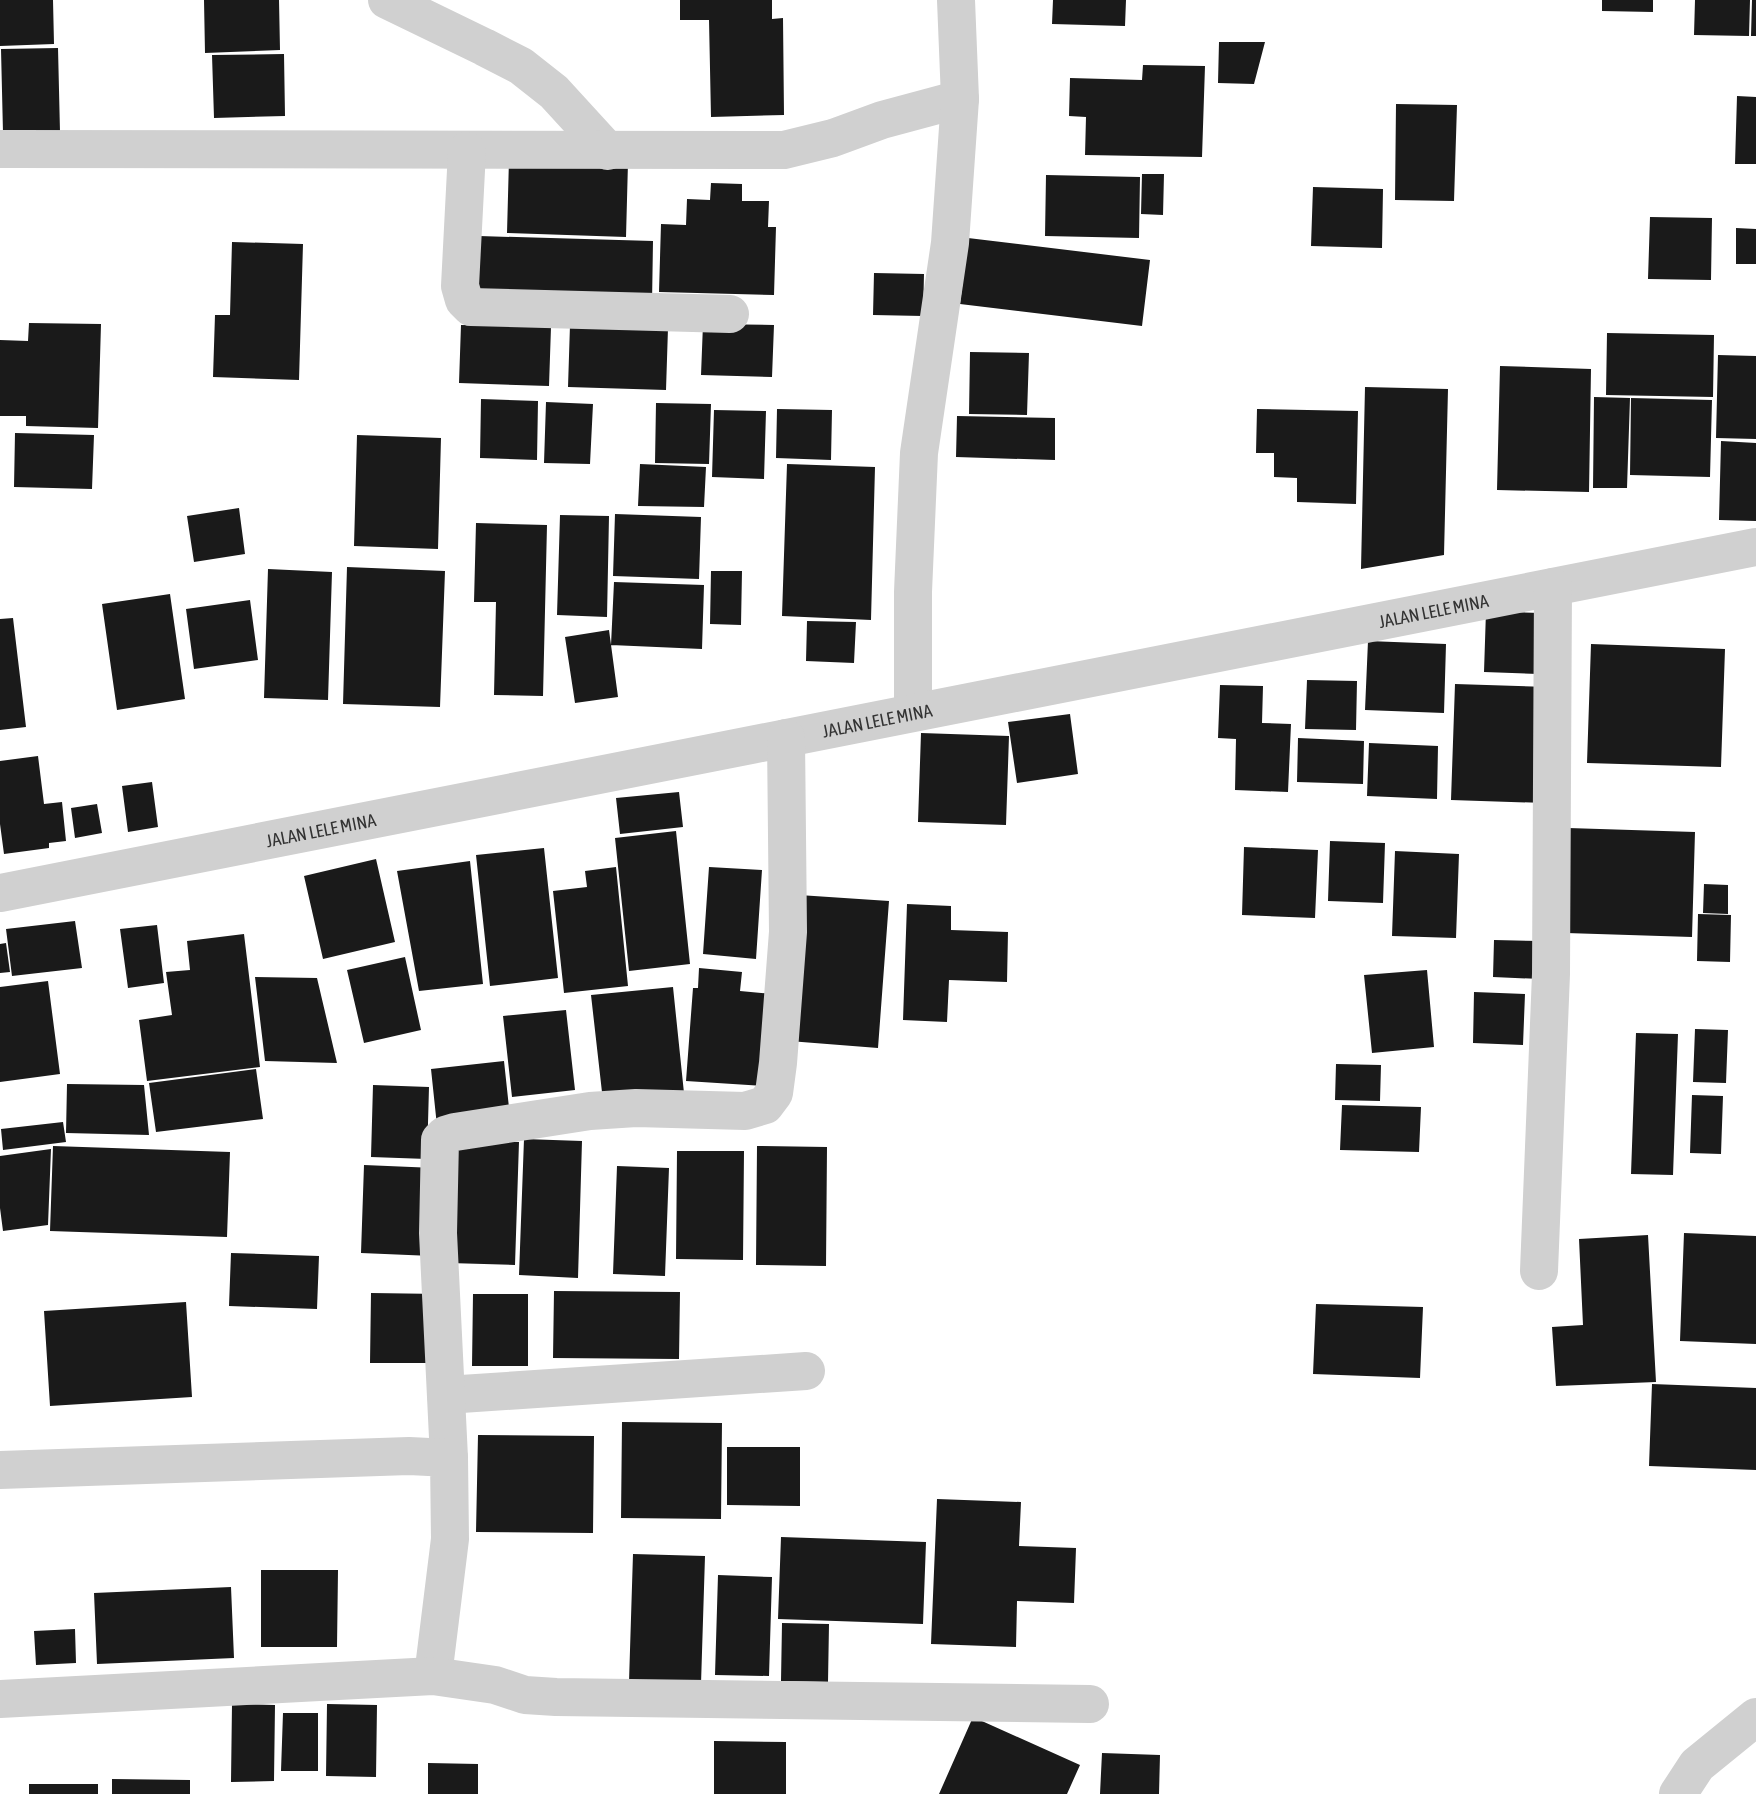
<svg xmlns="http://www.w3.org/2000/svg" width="1756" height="1794" viewBox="0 0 1756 1794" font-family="'Asap Condensed',sans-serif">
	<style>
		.building { fill: #1a1a1a }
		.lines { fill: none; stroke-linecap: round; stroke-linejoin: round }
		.minor { stroke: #d0d0d0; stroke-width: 38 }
		.labels { text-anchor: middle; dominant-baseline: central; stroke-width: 7; stroke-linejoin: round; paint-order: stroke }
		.street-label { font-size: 18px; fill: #333; stroke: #fff }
	</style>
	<rect width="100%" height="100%" fill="#fff"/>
	<path class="building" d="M 0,0 L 53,0 L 54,44 L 0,46 Z
		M 204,0 L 279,0 L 280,50 L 205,53 Z
		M 680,0 L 772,0 L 772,19 L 783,18 L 784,115 L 711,117 L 709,20 L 680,20 Z
		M 1053,0 L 1126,0 L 1125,26 L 1052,24 Z
		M 1602,0 L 1653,0 L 1653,12 L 1602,11 Z
		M 1695,0 L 1750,0 L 1749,36 L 1694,35 Z
		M 1752,0 L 1756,0 L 1756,36 L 1751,36 Z
		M 1219,42 L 1265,42 L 1254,84 L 1218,83 Z
		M 58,48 L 60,132 L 3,133 L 1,49 Z
		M 284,54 L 285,116 L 214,118 L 212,55 Z
		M 1143,65 L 1205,66 L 1202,157 L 1085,155 L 1086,117 L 1069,116 L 1070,78 L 1142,80 Z
		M 1737,96 L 1756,97 L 1756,164 L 1735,164 Z
		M 1396,104 L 1457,105 L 1454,201 L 1395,200 Z
		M 509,159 L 628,162 L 626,237 L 507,233 Z
		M 1142,174 L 1164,174 L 1163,215 L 1141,214 Z
		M 1046,175 L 1140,177 L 1139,238 L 1045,236 Z
		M 711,183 L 742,184 L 742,201 L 769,201 L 768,227 L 776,227 L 774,295 L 659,292 L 661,224 L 686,225 L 687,199 L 710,200 Z
		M 1313,187 L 1383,189 L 1382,248 L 1311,246 Z
		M 1650,217 L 1712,218 L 1711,280 L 1648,279 Z
		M 1736,228 L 1756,229 L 1756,264 L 1736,264 Z
		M 479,236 L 653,241 L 652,304 L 478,299 Z
		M 968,238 L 1150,260 L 1142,326 L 960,304 Z
		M 232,242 L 303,244 L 299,380 L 213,377 L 215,315 L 230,315 Z
		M 874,273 L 924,274 L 923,316 L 873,315 Z
		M 29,323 L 101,324 L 98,428 L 26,426 L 26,416 L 0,416 L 0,340 L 28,341 Z
		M 703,324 L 774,325 L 772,377 L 701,375 Z
		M 461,325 L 551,327 L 549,386 L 459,383 Z
		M 570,325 L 668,328 L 666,390 L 568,387 Z
		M 1607,333 L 1714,335 L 1713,397 L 1606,395 Z
		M 970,352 L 1029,353 L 1027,415 L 969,414 Z
		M 1718,355 L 1756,356 L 1756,439 L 1716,438 Z
		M 1500,366 L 1591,369 L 1589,492 L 1497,490 Z
		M 1365,387 L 1448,389 L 1444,555 L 1361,569 Z
		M 1594,397 L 1630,398 L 1627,488 L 1593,488 Z
		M 1631,398 L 1712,400 L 1710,477 L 1630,475 Z
		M 481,399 L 538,401 L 537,460 L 480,458 Z
		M 546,402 L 593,404 L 590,464 L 544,463 Z
		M 656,403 L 711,404 L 709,464 L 655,463 Z
		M 777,409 L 832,410 L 831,460 L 776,458 Z
		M 1257,409 L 1358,411 L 1356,504 L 1297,502 L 1297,478 L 1274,477 L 1274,453 L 1256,453 Z
		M 714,410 L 766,411 L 764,479 L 712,477 Z
		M 957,416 L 1055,418 L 1055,460 L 956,457 Z
		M 15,433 L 94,435 L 92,489 L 14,487 Z
		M 357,435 L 441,438 L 438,549 L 354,546 Z
		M 1721,441 L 1756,443 L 1756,521 L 1719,520 Z
		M 640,464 L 706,467 L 704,507 L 638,506 Z
		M 787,464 L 875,467 L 871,620 L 782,616 Z
		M 239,508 L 245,554 L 194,562 L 187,516 Z
		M 615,514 L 701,517 L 699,579 L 613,576 Z
		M 560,515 L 609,516 L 607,617 L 557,615 Z
		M 476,523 L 547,525 L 543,696 L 494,695 L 496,602 L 474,602 Z
		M 347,567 L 445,571 L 440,707 L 343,704 Z
		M 268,569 L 332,572 L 328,700 L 264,698 Z
		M 711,571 L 742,571 L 741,625 L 710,624 Z
		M 614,582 L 704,585 L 702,649 L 611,645 Z
		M 170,594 L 185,699 L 117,710 L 102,604 Z
		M 250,600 L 258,660 L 194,669 L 186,609 Z
		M 1486,611 L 1540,613 L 1538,674 L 1484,672 Z
		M 13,618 L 26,727 L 0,730 L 0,619 Z
		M 807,621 L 856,622 L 854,663 L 806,661 Z
		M 609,630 L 618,697 L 575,703 L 565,637 Z
		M 1368,641 L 1446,644 L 1444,713 L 1365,710 Z
		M 1591,644 L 1725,649 L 1721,767 L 1587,763 Z
		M 1307,680 L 1357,681 L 1356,730 L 1305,729 Z
		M 1455,684 L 1549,687 L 1545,803 L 1451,800 Z
		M 1220,685 L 1263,686 L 1262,723 L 1291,724 L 1288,792 L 1235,790 L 1236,739 L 1218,738 Z
		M 1070,714 L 1078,774 L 1017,783 L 1008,722 Z
		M 921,733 L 1009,736 L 1006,825 L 918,822 Z
		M 1298,738 L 1364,741 L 1363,784 L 1297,782 Z
		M 1369,743 L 1438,746 L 1437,799 L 1367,796 Z
		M 38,756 L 44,804 L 62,802 L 66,841 L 49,843 L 49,848 L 4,854 L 0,824 L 0,761 Z
		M 152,782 L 158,827 L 128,832 L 122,786 Z
		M 679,792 L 683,827 L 620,834 L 616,798 Z
		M 97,804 L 102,833 L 75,838 L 71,808 Z
		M 1568,828 L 1695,832 L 1692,937 L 1566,933 Z
		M 676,831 L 690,964 L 629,971 L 615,838 Z
		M 1330,841 L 1385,843 L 1383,903 L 1328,901 Z
		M 1244,847 L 1318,850 L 1315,918 L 1242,915 Z
		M 544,848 L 558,978 L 490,986 L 476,855 Z
		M 1395,851 L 1459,854 L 1456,938 L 1392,936 Z
		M 376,859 L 395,942 L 323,959 L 304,876 Z
		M 470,861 L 483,984 L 419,991 L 397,871 Z
		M 616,867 L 628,986 L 564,993 L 553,891 L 587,887 L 585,871 Z
		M 709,867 L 762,870 L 756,959 L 703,954 Z
		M 1704,884 L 1728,885 L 1728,914 L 1703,913 Z
		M 799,895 L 889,901 L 878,1048 L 789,1041 Z
		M 907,904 L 951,906 L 951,930 L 1008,932 L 1007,982 L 949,980 L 947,1022 L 903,1020 Z
		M 1698,914 L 1731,915 L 1730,962 L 1697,961 Z
		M 75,921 L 82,968 L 12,976 L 6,929 Z
		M 157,925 L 164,983 L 128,988 L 120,929 Z
		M 244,934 L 260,1067 L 147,1081 L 139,1020 L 172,1015 L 166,972 L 190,970 L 187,941 Z
		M 1494,940 L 1542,941 L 1541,979 L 1493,977 Z
		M 6,943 L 10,972 L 0,973 L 0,944 Z
		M 405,957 L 421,1030 L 364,1043 L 347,970 Z
		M 699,968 L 742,972 L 740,991 L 773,994 L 766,1086 L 686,1081 L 693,988 L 698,988 Z
		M 1427,970 L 1434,1047 L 1372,1053 L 1364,975 Z
		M 255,977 L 317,978 L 337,1063 L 265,1061 Z
		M 48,981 L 60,1074 L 0,1082 L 0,987 Z
		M 673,987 L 684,1093 L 603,1101 L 591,995 Z
		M 1474,992 L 1525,994 L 1523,1045 L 1473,1043 Z
		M 566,1010 L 575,1090 L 512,1097 L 503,1016 Z
		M 1695,1029 L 1728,1030 L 1726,1083 L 1693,1082 Z
		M 1636,1033 L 1678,1034 L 1673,1175 L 1631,1174 Z
		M 504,1061 L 510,1117 L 437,1126 L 431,1069 Z
		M 1336,1064 L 1381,1065 L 1380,1101 L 1335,1100 Z
		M 256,1069 L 263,1119 L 156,1132 L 149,1083 Z
		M 67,1084 L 144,1085 L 149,1135 L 66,1133 Z
		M 373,1085 L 429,1087 L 427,1159 L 371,1157 Z
		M 1692,1095 L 1723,1096 L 1721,1154 L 1690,1153 Z
		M 1342,1105 L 1421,1107 L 1419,1152 L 1340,1150 Z
		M 63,1122 L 66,1142 L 3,1150 L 1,1129 Z
		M 524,1139 L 582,1141 L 578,1278 L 519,1275 Z
		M 454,1140 L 519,1142 L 515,1265 L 449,1263 Z
		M 53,1146 L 230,1152 L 227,1237 L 50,1231 Z
		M 757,1146 L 827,1147 L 826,1266 L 756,1265 Z
		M 51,1149 L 48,1225 L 3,1231 L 0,1208 L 0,1156 Z
		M 677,1151 L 744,1151 L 743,1260 L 676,1259 Z
		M 364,1165 L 435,1168 L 432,1256 L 361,1253 Z
		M 617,1166 L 669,1168 L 665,1276 L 613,1274 Z
		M 1684,1233 L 1756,1236 L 1756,1344 L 1680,1341 Z
		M 1648,1235 L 1656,1382 L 1556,1386 L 1552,1327 L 1583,1325 L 1579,1239 Z
		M 231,1253 L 319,1256 L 317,1309 L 229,1306 Z
		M 554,1291 L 680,1292 L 679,1359 L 553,1358 Z
		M 371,1293 L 441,1294 L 440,1363 L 370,1363 Z
		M 473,1294 L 528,1294 L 528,1366 L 472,1366 Z
		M 186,1302 L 192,1397 L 50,1406 L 44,1311 Z
		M 1316,1304 L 1423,1307 L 1420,1378 L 1313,1374 Z
		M 1652,1384 L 1756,1388 L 1756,1470 L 1649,1466 Z
		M 622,1422 L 722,1423 L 721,1519 L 621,1518 Z
		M 478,1435 L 594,1436 L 593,1533 L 476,1532 Z
		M 727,1447 L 800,1447 L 800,1506 L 727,1505 Z
		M 937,1499 L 1021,1502 L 1019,1546 L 1076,1548 L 1074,1603 L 1017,1601 L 1016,1647 L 931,1644 Z
		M 781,1537 L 926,1542 L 923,1624 L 778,1619 Z
		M 633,1554 L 705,1556 L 701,1684 L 629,1682 Z
		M 261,1570 L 338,1570 L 337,1647 L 261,1647 Z
		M 718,1575 L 772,1577 L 769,1676 L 715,1675 Z
		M 231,1587 L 234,1658 L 97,1664 L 94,1593 Z
		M 782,1623 L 829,1624 L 828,1682 L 781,1681 Z
		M 75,1629 L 76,1663 L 36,1665 L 34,1631 Z
		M 232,1704 L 275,1705 L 274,1781 L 231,1782 Z
		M 327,1704 L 377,1705 L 376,1777 L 326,1776 Z
		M 283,1713 L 318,1713 L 318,1771 L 281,1771 Z
		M 973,1717 L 1080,1765 L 1067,1794 L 939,1794 Z
		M 714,1741 L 786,1742 L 786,1794 L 714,1794 Z
		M 1102,1753 L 1160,1755 L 1159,1794 L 1100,1794 Z
		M 428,1763 L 478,1764 L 478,1794 L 428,1794 Z
		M 112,1779 L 190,1780 L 190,1794 L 112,1794 Z
		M 29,1784 L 98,1784 L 98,1794 L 29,1794 Z"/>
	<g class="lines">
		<g class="minor">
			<path d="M 387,0 L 484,47 L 521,66 L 554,92 L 608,151"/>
			<path d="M 0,149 L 784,150 L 833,138 L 882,120 L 960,99"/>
			<path d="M 467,151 L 460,286 L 464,300 L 471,307 L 730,314"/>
			<path d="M 913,712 L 913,592 L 919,453 L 950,243 L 960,99 L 956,0"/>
			<path id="s1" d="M 0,893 L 1756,547"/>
			<path d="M 1539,1271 L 1551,974 L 1553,587"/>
			<path d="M 446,1395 L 806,1371"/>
			<path d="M 449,1458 L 438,1233 L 440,1140 L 445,1135 L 455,1132 L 590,1111 L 636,1108 L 745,1111 L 765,1105 L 774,1093 L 778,1063 L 788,932 L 786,738"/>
			<path d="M 0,1470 L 409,1456 L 449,1458 L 450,1539 L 433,1676"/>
			<path d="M 0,1699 L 433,1676 L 495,1685 L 525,1695 L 556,1697 L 1090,1704"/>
			<path d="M 1678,1794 L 1697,1765 L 1756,1717"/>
		</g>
	</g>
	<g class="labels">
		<g class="street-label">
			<text stroke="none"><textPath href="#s1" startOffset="1461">JALAN LELE MINA</textPath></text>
			<text stroke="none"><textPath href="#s1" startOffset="894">JALAN LELE MINA</textPath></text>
			<text stroke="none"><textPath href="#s1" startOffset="327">JALAN LELE MINA</textPath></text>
		</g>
	</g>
</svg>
